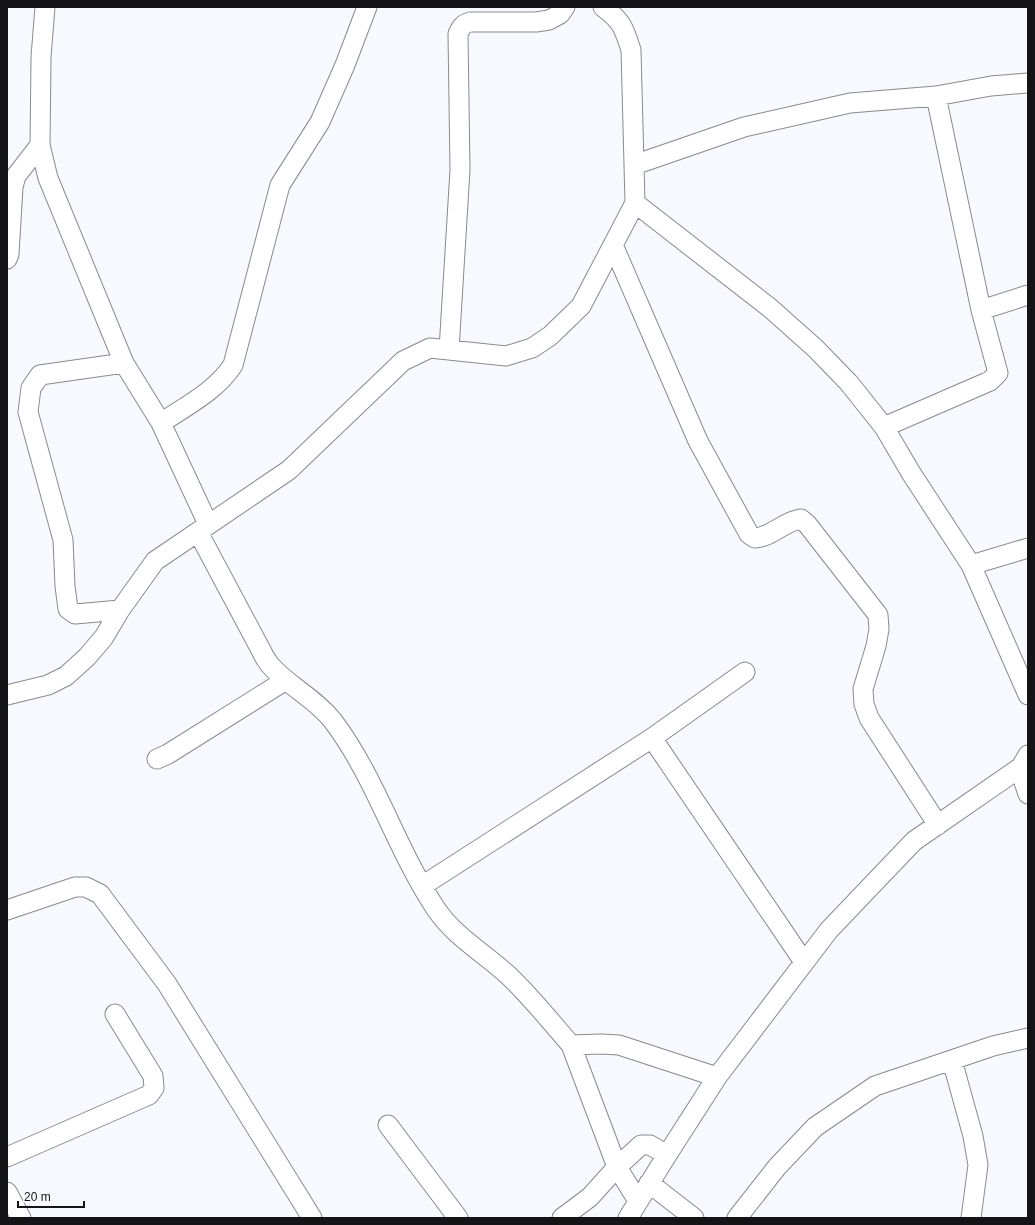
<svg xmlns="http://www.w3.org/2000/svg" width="1035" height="1225" viewBox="0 0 1035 1225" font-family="Arial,sans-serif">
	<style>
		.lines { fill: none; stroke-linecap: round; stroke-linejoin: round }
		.minor-casing { stroke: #89898f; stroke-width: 21 }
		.minor { stroke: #fff; stroke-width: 19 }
	</style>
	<rect width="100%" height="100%" fill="#f8f9fe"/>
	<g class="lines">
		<defs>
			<path id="minor" d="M 45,7 L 41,57 L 40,145 L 48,178 L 124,363 L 161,423 L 208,524
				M 603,7 C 622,21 624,28 631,50 L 635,203 L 770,308 L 815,348 L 849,383 L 884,427 L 911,473 L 971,565 L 1028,695
				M 634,165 L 744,127 L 850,103 L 936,96 L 991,86 L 1028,83
				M 613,245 L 698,441 L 749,534 L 755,538 C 772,537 784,521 801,519 L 807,524 L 878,615 L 879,629 L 876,646 L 863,689 L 864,704 L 869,718 L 938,825
				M 7,259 L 9,254 L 13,187 L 16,176 L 40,145
				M 981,310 L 1028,295
				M 449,350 L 460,170 L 458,34 C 461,27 463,24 470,22 L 536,22 L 549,20 L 560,14 L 565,7
				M 161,423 C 186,406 216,391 233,365 L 280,185 L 320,122 L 345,65 L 367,7
				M 884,427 L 990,381 L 998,373 L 981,310 L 936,96
				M 198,532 L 262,652 C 264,657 267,661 270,665 C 288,686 315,698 333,721 C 376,778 396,849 436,909 C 455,937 484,953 509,976 C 531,997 551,1022 571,1045 L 601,1044 L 619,1045 L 717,1077
				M 971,565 L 1028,548
				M 120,610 L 75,614 L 68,609 L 65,586 L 63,540 L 28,412 L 31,388 L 40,375 L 124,363
				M 7,695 L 48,685 L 66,676 L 87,657 L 104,637 L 120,610 L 155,561 L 289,470 L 403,361 L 430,348 L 506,356 L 532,348 L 550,336 L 581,306 L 635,203
				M 652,738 L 804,962
				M 1028,755 L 1021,767 L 1024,782 L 1028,794
				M 157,759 L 168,754 L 286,680
				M 422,886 L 652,738 L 745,672
				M 7,910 L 75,887 L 86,887 L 100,894 L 167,984 L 312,1218
				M 571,1045 L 617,1167 L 638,1201
				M 952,1060 L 973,1136 L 978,1165 L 971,1218
				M 388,1125 L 458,1218
				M 7,1157 L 149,1095 L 154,1088 L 153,1076 L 115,1014
				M 649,1183 L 694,1218
				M 7,1192 L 21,1218
				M 562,1218 L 590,1197 L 617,1167 L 641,1145 L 650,1145 L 667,1155
				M 628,1218 L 667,1155 L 717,1077 L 829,930 L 914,841 L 1021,767
				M 737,1218 L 777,1167 L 815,1127 L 875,1086 L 993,1046 L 1028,1038"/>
		</defs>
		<use href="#minor" class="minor-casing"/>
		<use href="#minor" class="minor"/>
	</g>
	<rect width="1035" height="1225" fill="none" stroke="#141416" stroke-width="16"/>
	<path d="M18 1201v6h66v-6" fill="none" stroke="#141416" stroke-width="2"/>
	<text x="24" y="1201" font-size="12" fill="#141416" stroke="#f8f9fe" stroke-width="3" paint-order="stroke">20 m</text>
</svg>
